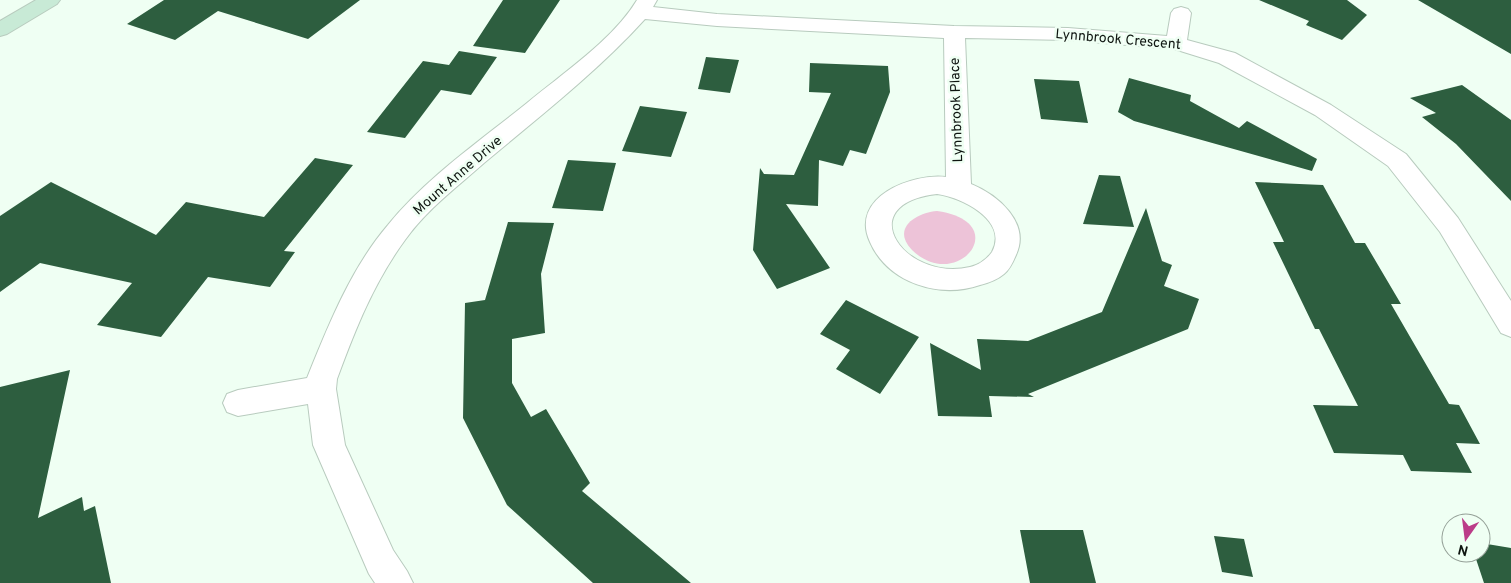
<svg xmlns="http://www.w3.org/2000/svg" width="1511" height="583" viewBox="0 0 1511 583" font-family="Overpass,sans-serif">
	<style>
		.green { fill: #edc3d8 }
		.building { fill: #2d5e3f }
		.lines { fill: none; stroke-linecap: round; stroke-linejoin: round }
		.street-casing { stroke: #b8cbbe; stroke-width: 2 }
		.secondary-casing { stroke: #b8cbbe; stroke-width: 2 }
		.street { fill: #fff; fill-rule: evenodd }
		.secondary { fill: #c8ead6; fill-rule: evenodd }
		.labels { text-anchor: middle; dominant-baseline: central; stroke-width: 5; stroke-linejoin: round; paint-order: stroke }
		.street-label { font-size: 14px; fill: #0e1510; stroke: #effff3 }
	</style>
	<rect width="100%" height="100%" fill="#effff3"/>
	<path class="green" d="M 937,211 C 1015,222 957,294 912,250 C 891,228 916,213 937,211 Z"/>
	<path class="building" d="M 164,0 L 360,0 L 308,39 L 218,11 L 175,40 L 127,24 Z
		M 503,0 L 560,0 L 525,53 L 473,46 Z
		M 1259,0 L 1347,0 L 1367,15 L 1342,40 L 1306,25 L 1309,21 Z
		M 1418,0 L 1511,0 L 1511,54 Z
		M 459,51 L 497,57 L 471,95 L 441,90 L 405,138 L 367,132 L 423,61 L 449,65 Z
		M 706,57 L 739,60 L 730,93 L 698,89 Z
		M 810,63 L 888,66 L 890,92 L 866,154 L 850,150 L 843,166 L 819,160 L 818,206 L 786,204 L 830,268 L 777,289 L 753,250 L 760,168 L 764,174 L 794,175 L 831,93 L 809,92 Z
		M 1129,78 L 1191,95 L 1190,101 L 1239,128 L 1247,121 L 1317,159 L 1312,171 L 1134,121 L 1118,112 Z
		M 1034,79 L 1079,81 L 1088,123 L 1041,119 Z
		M 1462,85 L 1511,120 L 1511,201 L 1456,144 L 1422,117 L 1436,113 L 1410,98 Z
		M 640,106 L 687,112 L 671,157 L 622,151 Z
		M 315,158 L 353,165 L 284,251 L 295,252 L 270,287 L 208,277 L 161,337 L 97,325 L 132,283 L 40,263 L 0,292 L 0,216 L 51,182 L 156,235 L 186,202 L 264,217 Z
		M 568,160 L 616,163 L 603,211 L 552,208 Z
		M 1099,175 L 1120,176 L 1134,227 L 1083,224 Z
		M 1255,182 L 1323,185 L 1355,243 L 1365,243 L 1401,304 L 1391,304 L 1449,404 L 1459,405 L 1480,444 L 1456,443 L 1472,473 L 1411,471 L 1403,455 L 1334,453 L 1313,405 L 1358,406 L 1319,329 L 1315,329 L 1273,242 L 1284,242 Z
		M 1146,208 L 1162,261 L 1172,265 L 1164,286 L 1199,299 L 1188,329 L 1028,394 L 1034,397 L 989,396 L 992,417 L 938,416 L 930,343 L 981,370 L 977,339 L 1028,341 L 1102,312 Z
		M 508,222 L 554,223 L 541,274 L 545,333 L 512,339 L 512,383 L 531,417 L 546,409 L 590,483 L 582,491 L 691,583 L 593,583 L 507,505 L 463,418 L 465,303 L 485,300 Z
		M 846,300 L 919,337 L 880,394 L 836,369 L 850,350 L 820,334 Z
		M 70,370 L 38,518 L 82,497 L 84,511 L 95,506 L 111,583 L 0,583 L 0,387 Z
		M 1020,530 L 1083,530 L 1096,583 L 1030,583 Z
		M 1214,536 L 1244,539 L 1253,577 L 1222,572 Z
		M 1481,543 L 1511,548 L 1511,583 L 1484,583 L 1474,553 L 1481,553 Z"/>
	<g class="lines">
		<defs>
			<path id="street" d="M 637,0 L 657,0 L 653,7 L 717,14 L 954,26 L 1068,28 L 1167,36 L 1171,13 L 1174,9 L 1181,7 L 1188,9 L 1191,13 L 1187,40 L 1235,53 L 1331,105 L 1406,154 L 1458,218 L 1511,301 L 1511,337 L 1501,333 L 1440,232 L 1388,166 L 1315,115 L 1219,63 L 1174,49 L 1068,40 L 965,38 L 971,184 C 998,195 1031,223 1016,255 C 1013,262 1010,269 1004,274 C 997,280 988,283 980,285 C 939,299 888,283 870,242 C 849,197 912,173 946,177 L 944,38 L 717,26 L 645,19 C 597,72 539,117 484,163 C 457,187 426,210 405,240 C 374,282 355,330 337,379 L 336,389 L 345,445 L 393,550 L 407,571 L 413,583 L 375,583 L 369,574 L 313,445 L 308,404 L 238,416 L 227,412 L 223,403 L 227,394 L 238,390 L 307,378 C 328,326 351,268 388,225 C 426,178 480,141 527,103 C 563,73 613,40 637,0 ZM 937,194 C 961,197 1009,220 992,252 C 987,259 979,265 970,267 C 904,282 850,204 937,194 Z"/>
			<path id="secondary" d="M 36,0 L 60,0 L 57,4 L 7,34 L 0,36 L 0,21 Z"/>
		</defs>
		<use href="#street" class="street-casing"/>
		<use href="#secondary" class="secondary-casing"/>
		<use href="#street" class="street"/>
		<use href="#secondary" class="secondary"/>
	</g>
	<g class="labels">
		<g class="street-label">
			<text transform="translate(1118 40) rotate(5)">Lynnbrook Crescent</text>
			<text transform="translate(957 110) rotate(-92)">Lynnbrook Place</text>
			<text transform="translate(458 176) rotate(-41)">Mount Anne Drive</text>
		</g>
	</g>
	<g transform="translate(1466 538) rotate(194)"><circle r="24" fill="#effff3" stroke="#95a198"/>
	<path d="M0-4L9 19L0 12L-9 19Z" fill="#bb3c88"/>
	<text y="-8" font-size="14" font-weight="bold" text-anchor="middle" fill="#0e1510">N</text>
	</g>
</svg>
